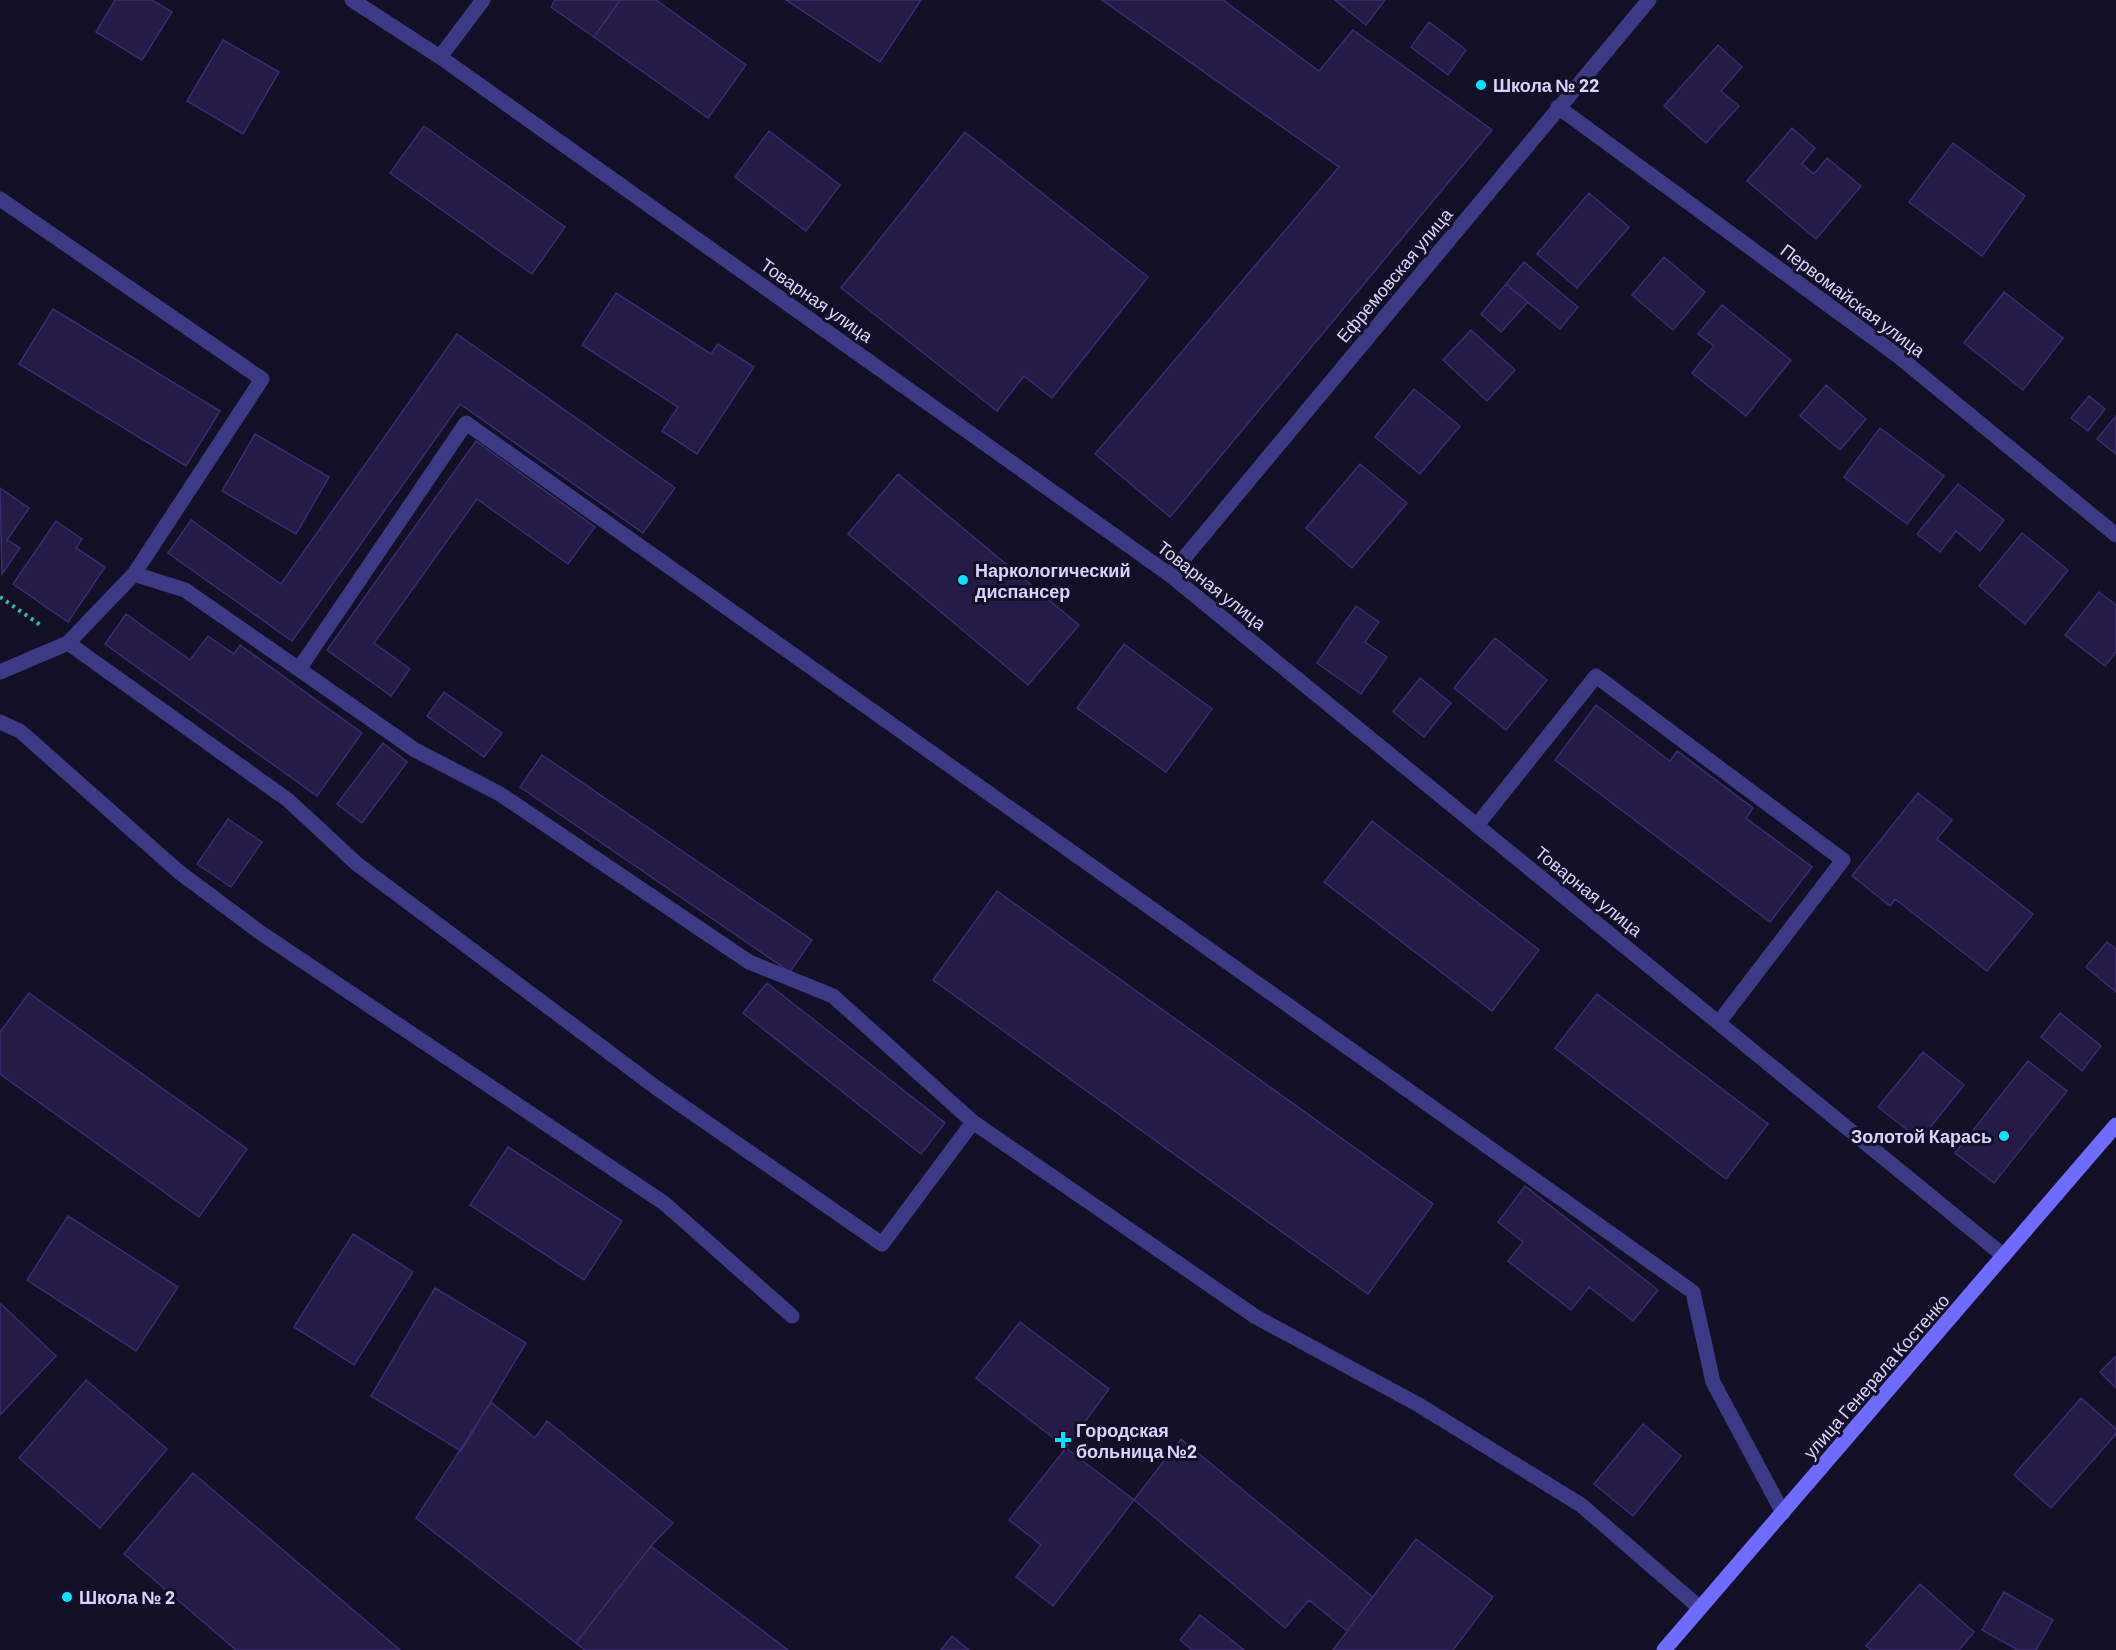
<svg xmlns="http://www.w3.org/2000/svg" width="2116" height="1650" viewBox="0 0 2116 1650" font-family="Barlow,sans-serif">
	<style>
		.building { fill: #241b47; stroke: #3b2d73; stroke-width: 1.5 }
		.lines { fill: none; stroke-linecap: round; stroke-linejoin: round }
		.path { stroke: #2fb8b0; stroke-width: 4; stroke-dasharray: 3 4.5; stroke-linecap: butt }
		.lane { stroke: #3d3a85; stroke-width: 15 }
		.street { stroke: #3d3a85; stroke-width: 15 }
		.secondary { stroke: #6f6bff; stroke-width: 15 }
		.poi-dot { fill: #00e5ff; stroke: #130f26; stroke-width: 2 }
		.labels { text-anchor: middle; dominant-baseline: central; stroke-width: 6; stroke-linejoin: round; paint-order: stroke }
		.poi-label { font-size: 18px; font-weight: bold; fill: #d9d4ff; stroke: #130f26; text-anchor: start }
		.street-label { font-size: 18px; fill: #d9d4ff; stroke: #130f26 }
	</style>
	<rect width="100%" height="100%" fill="#130f26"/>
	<path class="building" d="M 115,0 L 152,0 L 172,12 L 142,60 L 96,32 Z
		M 555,0 L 620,0 L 594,37 L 551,7 Z
		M 620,0 L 656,0 L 746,65 L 708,118 L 594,37 Z
		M 786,0 L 921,0 L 880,62 Z
		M 1102,0 L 1223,0 L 1319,71 L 1353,30 L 1492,130 L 1170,517 L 1095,454 L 1339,167 Z
		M 1335,0 L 1385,0 L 1366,25 Z
		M 1429,22 L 1466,50 L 1448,75 L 1411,47 Z
		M 223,40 L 279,72 L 243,134 L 187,101 Z
		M 1718,45 L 1742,67 L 1721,91 L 1739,106 L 1706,143 L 1664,106 Z
		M 424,126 L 565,227 L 532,274 L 390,173 Z
		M 1792,128 L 1815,148 L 1802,164 L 1814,174 L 1827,158 L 1861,186 L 1816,239 L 1747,181 Z
		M 769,131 L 840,185 L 806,231 L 735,177 Z
		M 965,132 L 1148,277 L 1052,398 L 1024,376 L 997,411 L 841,288 Z
		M 1953,143 L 2025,196 L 1982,256 L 1909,202 Z
		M 1589,193 L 1629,227 L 1577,288 L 1537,254 Z
		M 1664,257 L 1705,292 L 1673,330 L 1632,295 Z
		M 1524,262 L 1578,307 L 1560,329 L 1506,284 Z
		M 1506,284 L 1528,302 L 1501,332 L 1481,314 Z
		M 2004,292 L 2063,338 L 2023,390 L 1964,343 Z
		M 616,293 L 711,354 L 718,344 L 754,367 L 697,454 L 662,431 L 678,407 L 582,345 Z
		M 1722,305 L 1791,360 L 1746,416 L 1692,373 L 1714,346 L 1698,334 Z
		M 53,309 L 220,411 L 186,466 L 19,364 Z
		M 1471,330 L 1515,370 L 1487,401 L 1443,360 Z
		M 457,334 L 675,488 L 643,533 L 460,404 L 292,641 L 168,553 L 191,520 L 281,584 Z
		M 1826,385 L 1866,419 L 1840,450 L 1800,416 Z
		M 1414,389 L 1460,426 L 1420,474 L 1375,437 Z
		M 2089,396 L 2105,409 L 2088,431 L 2071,418 Z
		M 2116,416 L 2116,454 L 2097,439 Z
		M 1880,428 L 1944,476 L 1907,524 L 1844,477 Z
		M 255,434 L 329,477 L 296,534 L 222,491 Z
		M 476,441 L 595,527 L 568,564 L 477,499 L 374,643 L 410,669 L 391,696 L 327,650 Z
		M 1360,464 L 1407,503 L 1352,568 L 1306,528 Z
		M 898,474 L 1079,625 L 1028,685 L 848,534 Z
		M 1958,484 L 2004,520 L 1980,551 L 1956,531 L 1940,552 L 1917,534 Z
		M 0,488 L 29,508 L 7,540 L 20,548 L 2,574 Z
		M 56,521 L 82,539 L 76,548 L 105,567 L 68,622 L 13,584 Z
		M 2022,533 L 2068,570 L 2025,624 L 1979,586 Z
		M 2099,592 L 2116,605 L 2116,652 L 2105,666 L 2065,635 Z
		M 1356,606 L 1379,622 L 1365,642 L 1387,657 L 1361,694 L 1317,663 Z
		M 126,614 L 190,660 L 208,636 L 234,654 L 240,645 L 362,733 L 317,796 L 105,644 Z
		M 1495,638 L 1547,680 L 1506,730 L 1454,688 Z
		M 1124,644 L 1212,709 L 1166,772 L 1077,708 Z
		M 1420,678 L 1451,703 L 1424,737 L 1393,712 Z
		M 444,692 L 502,733 L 484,757 L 427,716 Z
		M 1596,705 L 1670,761 L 1677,751 L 1753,808 L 1746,818 L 1812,867 L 1770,922 L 1555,760 Z
		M 383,743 L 407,762 L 362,823 L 337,804 Z
		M 542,755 L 812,940 L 790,972 L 520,787 Z
		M 1918,793 L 1952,820 L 1937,839 L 2033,914 L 1987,971 L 1895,899 L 1890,906 L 1852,876 Z
		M 228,819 L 262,842 L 231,887 L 197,864 Z
		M 1372,821 L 1539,950 L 1492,1011 L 1324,882 Z
		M 997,891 L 1433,1204 L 1368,1294 L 933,980 Z
		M 2107,942 L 2116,949 L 2116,992 L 2086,967 Z
		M 767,983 L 945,1123 L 921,1154 L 743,1013 Z
		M 29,993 L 247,1149 L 199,1217 L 0,1074 L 0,1032 Z
		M 1597,994 L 1768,1124 L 1726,1179 L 1555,1048 Z
		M 2060,1013 L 2101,1046 L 2082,1071 L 2041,1037 Z
		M 1923,1052 L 1964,1085 L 1920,1140 L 1878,1107 Z
		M 2028,1061 L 2067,1091 L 1994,1183 L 1955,1153 Z
		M 508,1147 L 622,1221 L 584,1280 L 470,1205 Z
		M 1525,1186 L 1658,1290 L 1633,1321 L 1589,1287 L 1571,1310 L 1508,1261 L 1523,1242 L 1498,1222 Z
		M 68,1216 L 178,1287 L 136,1351 L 27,1280 Z
		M 353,1234 L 413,1272 L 354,1365 L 294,1327 Z
		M 435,1288 L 526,1343 L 461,1451 L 371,1396 Z
		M 1,1304 L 56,1356 L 0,1415 L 0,1305 Z
		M 1020,1322 L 1109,1389 L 1066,1448 L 976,1378 Z
		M 2116,1356 L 2116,1388 L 2100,1372 Z
		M 86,1380 L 167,1449 L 100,1528 L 19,1458 Z
		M 2081,1398 L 2116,1429 L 2116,1434 L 2051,1508 L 2014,1475 Z
		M 491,1402 L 535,1438 L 547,1421 L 673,1523 L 651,1546 L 576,1643 L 416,1518 Z
		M 1643,1424 L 1681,1456 L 1633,1516 L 1594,1484 Z
		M 1181,1439 L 1373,1597 L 1347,1631 L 1309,1600 L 1285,1628 L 1134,1500 Z
		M 1066,1448 L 1134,1500 L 1053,1606 L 1016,1577 L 1041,1545 L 1009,1520 Z
		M 193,1473 L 400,1650 L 236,1650 L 124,1554 Z
		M 1416,1539 L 1493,1597 L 1453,1650 L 1333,1650 Z
		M 651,1546 L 788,1650 L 585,1650 L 576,1643 Z
		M 1920,1584 L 1974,1632 L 1959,1650 L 1871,1650 L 1866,1646 Z
		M 2004,1592 L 2053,1620 L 2036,1650 L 2018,1650 L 1982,1630 Z
		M 1200,1615 L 1244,1650 L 1192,1650 L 1180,1640 Z
		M 952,1636 L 969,1650 L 941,1650 Z"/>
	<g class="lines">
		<path class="path" d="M 0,597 L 42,626"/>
		<path class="lane" d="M 0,199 L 262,379 L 134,574
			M 299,669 L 466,423 L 1693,1292 L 1713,1382 L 1783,1513
			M 0,722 L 20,731 L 179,872 L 261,933 L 664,1203 L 792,1316
			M 1477,825 L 1596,676 L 1843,860 L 1719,1022
			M 973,1122 L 882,1244 L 658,1089 L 357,864 L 288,800 L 68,643 L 134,574 L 185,590 L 415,750 L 500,794 L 749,962 L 833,996 L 973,1122 L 1256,1317 L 1419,1405 L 1581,1505 L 1700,1608"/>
		<path class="street" d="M 352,0 L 440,57 L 1170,575 L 2004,1256
			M 440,57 L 483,0
			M 1558,107 L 1898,356 L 2116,535
			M 1170,575 L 1649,0
			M 0,672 L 68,643"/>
		<path class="secondary" d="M 1664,1650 L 2116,1125"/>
	</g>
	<g class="poi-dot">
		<circle cx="1481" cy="85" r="6"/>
		<circle cx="963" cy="580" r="6"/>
		<circle cx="2004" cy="1136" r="6"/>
		<path d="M1060 1431h6v6h6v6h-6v6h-6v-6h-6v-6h6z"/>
		<circle cx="67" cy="1597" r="6"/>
	</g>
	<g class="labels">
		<g class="poi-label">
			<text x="1493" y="85">Школа № 22</text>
			<text x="975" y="570">Наркологический<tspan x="975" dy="21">диспансер</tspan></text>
			<text x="1992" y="1136" text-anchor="end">Золотой Карась</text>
			<text x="1076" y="1430">Городская<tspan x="1076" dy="21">больница №2</tspan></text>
			<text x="79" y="1597">Школа № 2</text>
		</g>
		<g class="street-label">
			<text transform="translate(1394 275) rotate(-50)">Ефремовская улица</text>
			<text transform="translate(817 300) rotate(35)">Товарная улица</text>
			<text transform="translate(1853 300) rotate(37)">Первомайская улица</text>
			<text transform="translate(1212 585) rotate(38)">Товарная улица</text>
			<text transform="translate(1589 891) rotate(39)">Товарная улица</text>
			<text transform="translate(1876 1376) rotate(-49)">улица Генерала Костенко</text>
		</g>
	</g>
</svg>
